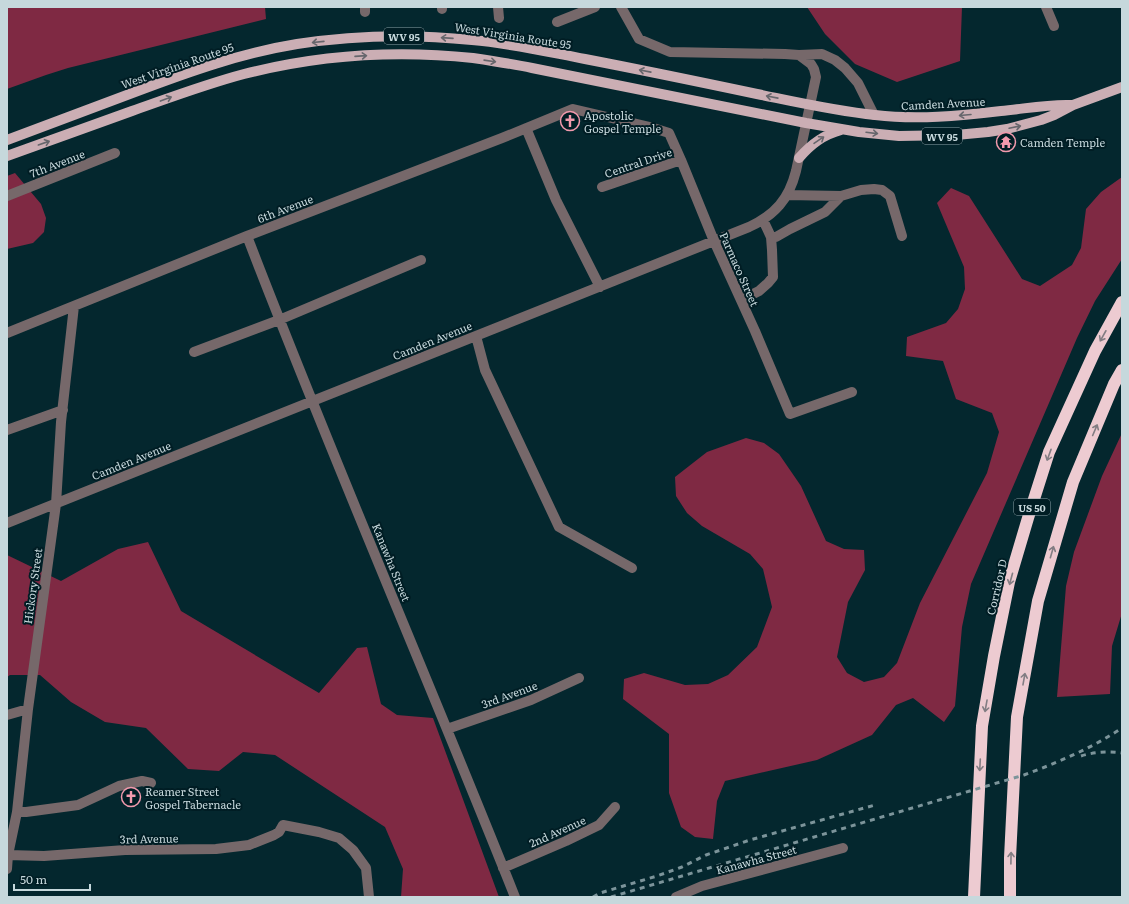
<svg xmlns="http://www.w3.org/2000/svg" width="1129" height="904" viewBox="0 0 1129 904" font-family="Literata,serif">
	<style>
		.forest { fill: #7f2943 }
		.lines { fill: none; stroke-linecap: round; stroke-linejoin: round }
		.minor { stroke: #76686a; stroke-width: 10 }
		.major { stroke: #cbaeb4; stroke-width: 10 }
		.highway { stroke: #edcbd1; stroke-width: 12 }
		.rail { stroke: #7c949a; stroke-width: 3; stroke-dasharray: 5 5; stroke-linecap: butt }
		.oneway { stroke: #66666c }
		.oneway2 { stroke: #827d83 }
		.labels { text-anchor: middle; dominant-baseline: central; stroke-width: 4; stroke-linejoin: round; paint-order: stroke }
		.shield { fill: #001d24; stroke: #8ba0a5; stroke-width: 1 }
		.shield-label { font-size: 10px; font-weight: bold; fill: #c6d8dc }
		.street-label { font-size: 11px; fill: #c6d8dc; stroke: #001d24 }
		.poi-label { font-size: 11px; fill: #c6d8dc; stroke: #001d24; text-anchor: start }
	</style>
	<rect width="100%" height="100%" fill="#04272e"/>
	<path class="forest" d="M 7,7 L 265,7 L 266,19 L 68,68 L 46,75 L 7,89 Z
		M 807,7 L 962,7 L 960,61 L 897,82 L 855,64 L 825,34 Z
		M 15,173 L 41,204 L 46,218 L 44,232 L 33,243 L 7,249 L 7,176 Z
		M 1122,177 L 1122,259 L 1095,301 L 1077,338 L 971,584 L 962,627 L 955,706 L 944,722 L 913,698 L 896,705 L 872,735 L 817,760 L 725,781 L 717,801 L 713,839 L 695,837 L 681,827 L 669,793 L 669,734 L 623,699 L 624,679 L 644,673 L 685,685 L 708,684 L 728,675 L 757,647 L 772,607 L 763,569 L 750,554 L 702,526 L 687,513 L 676,496 L 675,477 L 707,452 L 746,438 L 764,443 L 779,454 L 801,486 L 826,541 L 844,549 L 864,550 L 865,570 L 848,602 L 837,657 L 847,673 L 864,682 L 884,677 L 897,663 L 920,603 L 987,473 L 999,432 L 992,413 L 956,399 L 943,361 L 906,356 L 907,337 L 946,323 L 958,309 L 965,289 L 964,267 L 937,203 L 951,188 L 969,196 L 1022,279 L 1040,286 L 1072,265 L 1081,248 L 1086,209 L 1101,192 Z
		M 1122,433 L 1122,613 L 1112,646 L 1110,694 L 1057,697 L 1066,586 L 1074,552 L 1102,476 Z
		M 148,542 L 181,611 L 319,693 L 357,648 L 367,647 L 381,704 L 397,715 L 433,718 L 499,897 L 401,897 L 403,869 L 385,827 L 275,755 L 243,752 L 219,771 L 188,769 L 146,728 L 105,722 L 71,702 L 40,675 L 10,675 L 7,677 L 7,555 L 61,581 L 118,549 Z"/>
	<g class="lines">
		<path class="minor" d="M 442,7 L 442,9
			M 498,7 L 499,18
			M 1046,7 L 1054,26
			M 365,12 L 365,7
			M 557,22 L 595,7
			M 799,55 L 822,54 L 835,60 L 845,68 L 858,83 L 874,115
			M 526,128 L 556,200 L 600,287
			M 602,187 L 681,160
			M 787,195 L 841,196 L 861,190 L 874,189 L 882,190 L 890,196 L 902,236
			M 7,196 L 115,153
			M 763,220 L 771,237 L 776,237 L 790,229 L 825,212 L 841,196
			M 247,236 C 332,458 427,676 515,897
			M 741,300 L 759,291 L 768,283 L 773,277 L 772,250 L 771,237
			M 7,333 L 247,236 L 502,138 L 573,109 L 650,127 L 669,133 L 681,160 L 714,241 L 755,331 L 790,414 L 852,392
			M 476,336 L 485,370 L 559,527 L 632,568
			M 194,352 L 279,320 L 421,260
			M 7,430 L 63,410
			M 7,523 L 749,227 C 775,215 789,199 796,171 L 816,77 L 814,69 L 811,64 L 799,55 L 785,54 L 670,52 L 639,39 L 621,7
			M 7,715 L 28,709
			M 447,729 L 531,700 L 579,678
			M 17,812 L 26,812 L 78,805 L 119,786 L 142,781 L 151,783
			M 8,855 L 44,856 L 125,850 L 216,849 L 249,845 L 274,835 L 279,832 L 283,825 L 319,832 L 339,838 L 353,850 L 366,868 L 369,897
			M 503,868 L 566,841 L 599,825 L 615,807
			M 7,869 L 8,855 L 17,812 L 28,709 L 56,504 L 61,422 L 74,306
			M 676,897 L 702,886 L 843,848"/>
		<path class="major" d="M 7,140 C 50,124 92,108 135,92 C 188,72 241,53 297,44 C 355,35 414,34 472,40 C 510,43 548,52 585,59 C 642,70 700,82 757,94 C 796,102 835,111 875,115 C 917,120 959,116 1001,111 C 1024,109 1047,104 1071,105
			M 7,156 C 49,141 91,126 132,111 C 169,98 206,84 244,74 C 318,55 397,50 473,58 C 493,61 513,64 532,68 L 806,123 L 859,132 L 899,136 L 956,135 L 988,132 L 1007,129 L 1041,120 L 1054,115 L 1073,105 L 1122,87
			M 799,158 C 811,144 823,135 841,130"/>
		<path class="highway" d="M 974,897 L 982,726 L 994,656 L 1009,582 L 1028,518 L 1049,452 L 1095,351 L 1122,302
			M 1010,897 L 1010,858 L 1017,717 L 1038,601 L 1073,482 L 1114,384 L 1122,370"/>
		<path class="rail" d="M 1081,756 C 1094,752 1108,751 1122,753
			M 593,897 L 600,893 L 657,876 L 682,867 L 706,855 L 750,840 L 875,805
			M 611,897 L 1024,775 C 1059,762 1092,748 1122,728"/>
	</g>
	<defs><path id="oneway-shaft" d="M-6 0H5M1.5-3L5.5 0L1.5 3" fill="none" stroke-width="1.6" stroke-linecap="round" stroke-linejoin="round"/></defs>
	<g class="oneway">
		<use href="#oneway-shaft" transform="translate(447 38) rotate(-176)"/>
		<use href="#oneway-shaft" transform="translate(318 42) rotate(174)"/>
		<use href="#oneway-shaft" transform="translate(361 56) rotate(-4)"/>
		<use href="#oneway-shaft" transform="translate(490 61) rotate(8)"/>
		<use href="#oneway-shaft" transform="translate(645 71) rotate(-169)"/>
		<use href="#oneway-shaft" transform="translate(772 97) rotate(-169)"/>
		<use href="#oneway-shaft" transform="translate(166 99) rotate(-20)"/>
		<use href="#oneway-shaft" transform="translate(965 115) rotate(175)"/>
		<use href="#oneway-shaft" transform="translate(1015 127) rotate(-12)"/>
		<use href="#oneway-shaft" transform="translate(872 133) rotate(7)"/>
		<use href="#oneway-shaft" transform="translate(819 140) rotate(-34)"/>
		<use href="#oneway-shaft" transform="translate(44 143) rotate(-19)"/>
	</g>
	<g class="oneway2">
		<use href="#oneway-shaft" transform="translate(1103 336) rotate(119)"/>
		<use href="#oneway-shaft" transform="translate(1095 430) rotate(-67)"/>
		<use href="#oneway-shaft" transform="translate(1049 455) rotate(110)"/>
		<use href="#oneway-shaft" transform="translate(1052 552) rotate(-74)"/>
		<use href="#oneway-shaft" transform="translate(1011 579) rotate(105)"/>
		<use href="#oneway-shaft" transform="translate(1024 679) rotate(-80)"/>
		<use href="#oneway-shaft" transform="translate(986 706) rotate(100)"/>
		<use href="#oneway-shaft" transform="translate(980 765) rotate(93)"/>
		<use href="#oneway-shaft" transform="translate(1011 858) rotate(-89)"/>
	</g>
	<defs>
		<symbol id="church-ring" viewBox="-11 -11 22 22"><circle r="9.5" fill="#001d24" stroke="#f29aad" stroke-width="1.5"/><path d="M-1.2-6h2.4v3.5h3.3v2.4h-3.3V6h-2.4V-.1h-3.3v-2.4h3.3Z" fill="#f29aad"/></symbol>
		<symbol id="temple-ring" viewBox="-11 -11 22 22"><circle r="9.5" fill="#001d24" stroke="#f29aad" stroke-width="1.5"/><path d="M0-6L5-2H3V0L6.5 2.5H4V6H1.5V3h-3V6H-4V2.5H-6.5L-3 0V-2H-5Z" fill="#f29aad"/></symbol>
	</defs>
	<g fill-rule="evenodd">
		<use href="#church-ring" x="559" y="110" width="22" height="22"/>
		<use href="#temple-ring" x="995" y="131" width="22" height="22"/>
		<use href="#church-ring" x="120" y="786" width="22" height="22"/>
	</g>
	<g class="labels">
		<g class="shield">
			<rect x="384" y="28" width="40" height="16" rx="3"/>
			<rect x="922" y="128" width="40" height="16" rx="3"/>
			<rect x="1014" y="499" width="36" height="16" rx="3"/>
		</g>
		<g class="shield-label">
			<text x="404" y="36">WV 95</text>
			<text x="942" y="136">WV 95</text>
			<text x="1032" y="507">US 50</text>
		</g>
		<g class="street-label">
			<text transform="translate(513 35) rotate(9)">West Virginia Route 95</text>
			<text transform="translate(177 65) rotate(-19)">West Virginia Route 95</text>
			<text transform="translate(943 103) rotate(-3)">Camden Avenue</text>
			<text transform="translate(638 162) rotate(-19)">Central Drive</text>
			<text transform="translate(57 163) rotate(-21)">7th Avenue</text>
			<text transform="translate(285 208) rotate(-21)">6th Avenue</text>
			<text transform="translate(740 269) rotate(66)">Parmaco Street</text>
			<text transform="translate(432 340) rotate(-22)">Camden Avenue</text>
			<text transform="translate(131 460) rotate(-22)">Camden Avenue</text>
			<text transform="translate(392 562) rotate(68)">Kanawha Street</text>
			<text transform="translate(32 586) rotate(-82)">Hickory Street</text>
			<text transform="translate(996 587) rotate(-77)">Corridor D</text>
			<text transform="translate(509 694) rotate(-20)">3rd Avenue</text>
			<text transform="translate(557 831) rotate(-24)">2nd Avenue</text>
			<text transform="translate(149 838) rotate(-1)">3rd Avenue</text>
			<text transform="translate(756 859) rotate(-15)">Kanawha Street</text>
		</g>
		<g class="poi-label">
			<text x="584" y="115">Apostolic<tspan x="584" dy="13">Gospel Temple</tspan></text>
			<text x="1020" y="142">Camden Temple</text>
			<text x="145" y="791">Reamer Street<tspan x="145" dy="13">Gospel Tabernacle</tspan></text>
		</g>
	</g>
	<rect width="1129" height="904" fill="none" stroke="#c6d8dc" stroke-width="16"/>
	<path d="M14 884v6h76v-6" fill="none" stroke="#c6d8dc" stroke-width="2"/>
	<text x="20" y="884" font-size="12" fill="#c6d8dc" stroke="#001d24" stroke-width="3" paint-order="stroke">50 m</text>
</svg>
